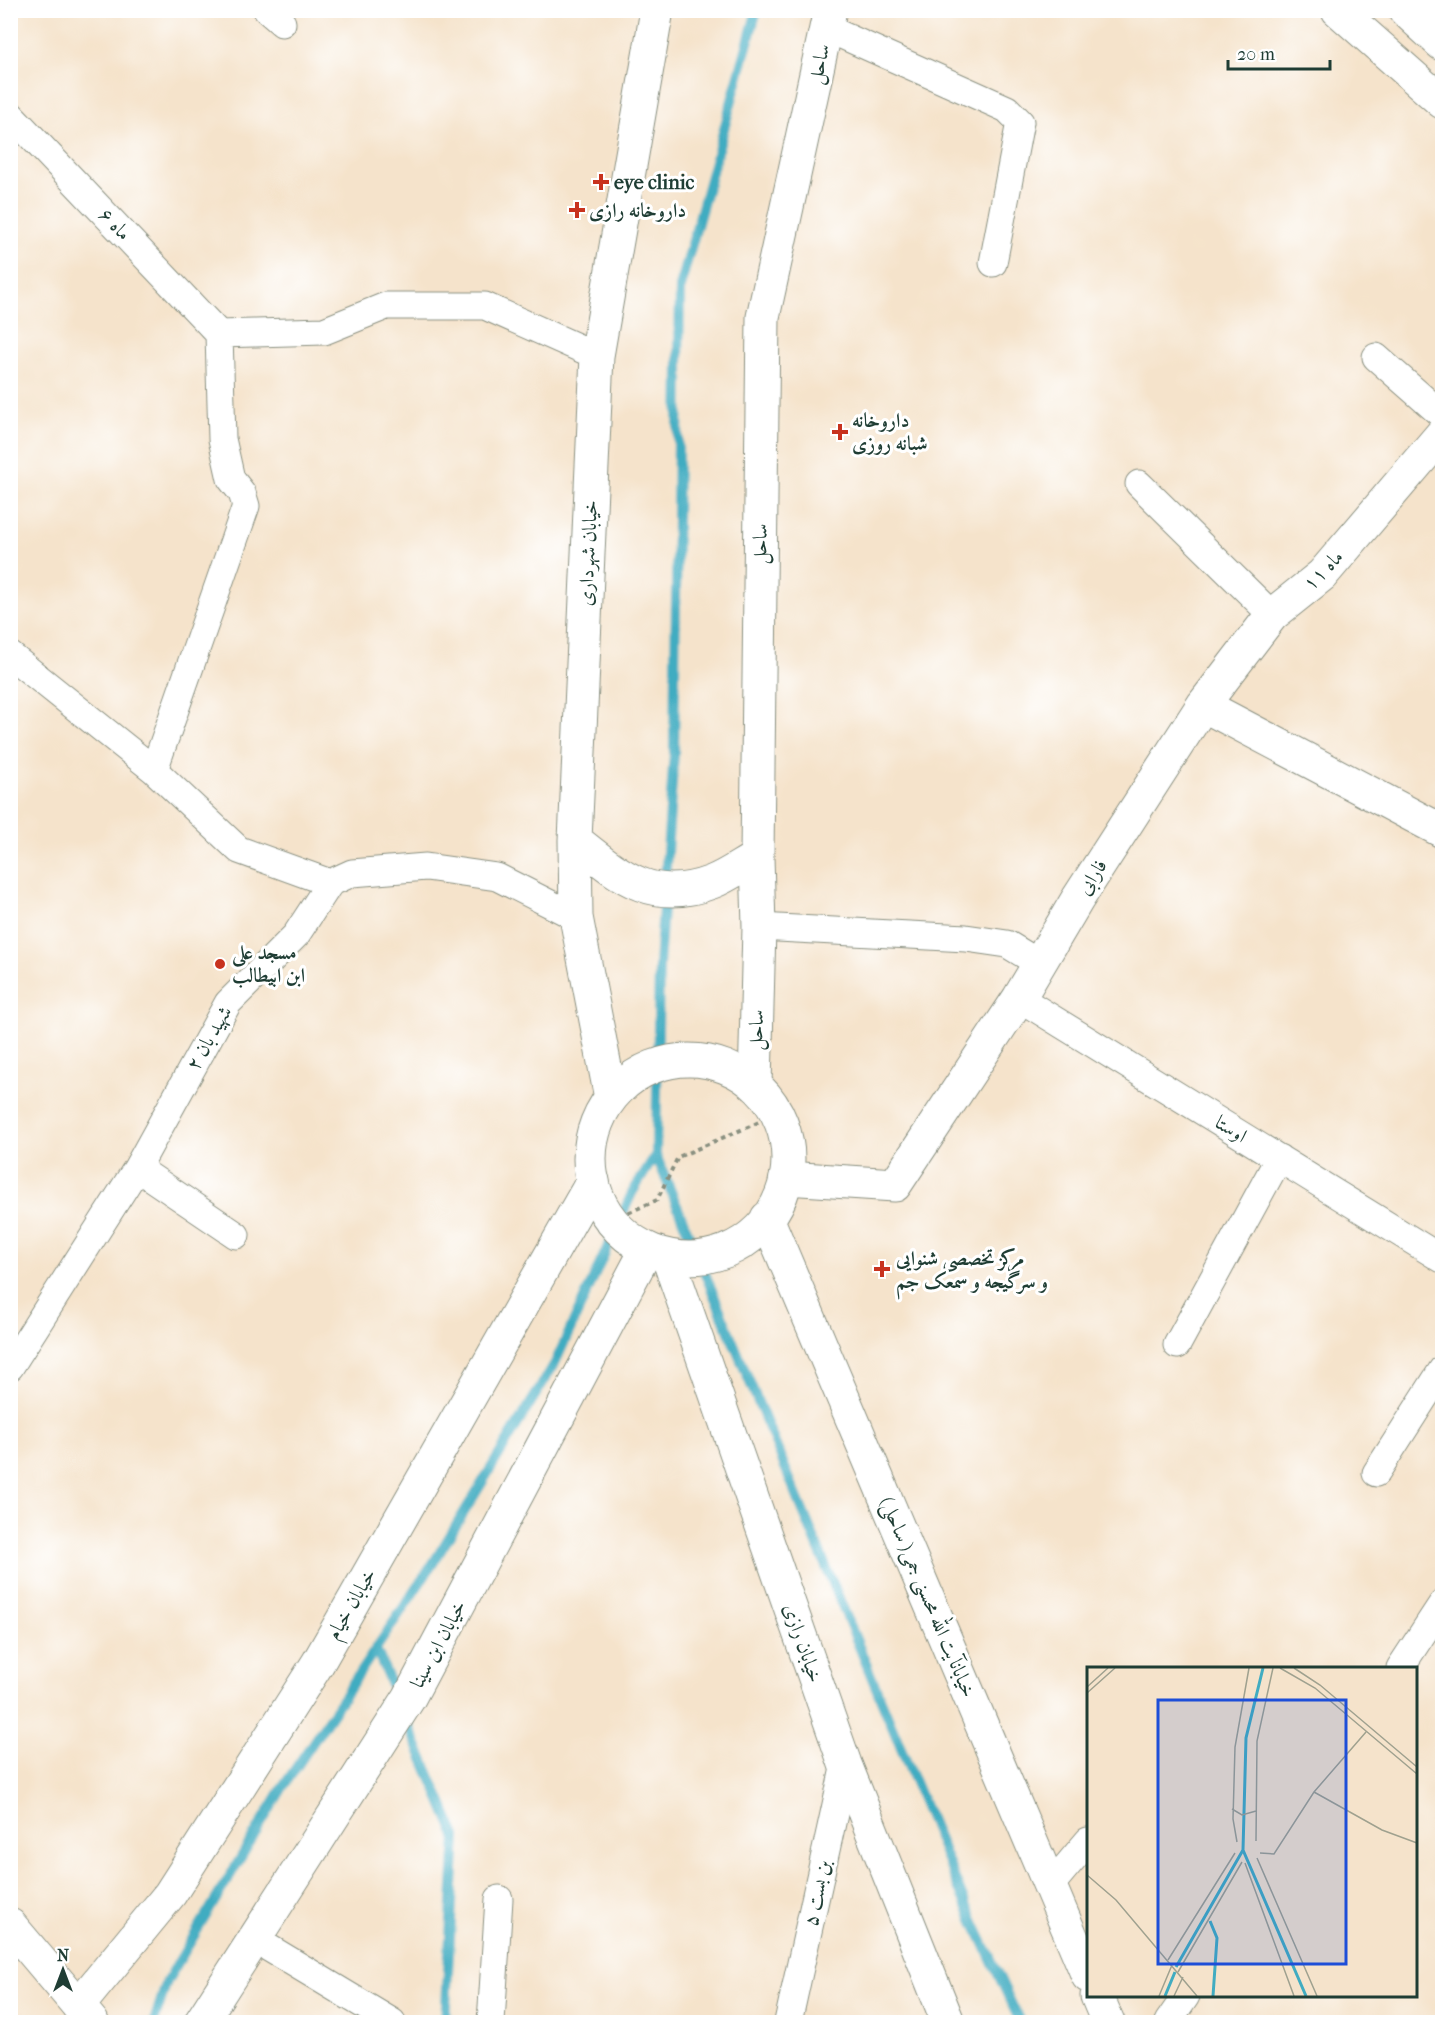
<svg xmlns="http://www.w3.org/2000/svg" width="1453" height="2033" viewBox="0 0 1453 2033" font-family="'IM FELL French Canon',Amiri,serif">
	<style>
		.lines { fill: none; stroke-linecap: round; stroke-linejoin: round }
		.stream { stroke: #41acc1; stroke-width: 10 }
		.minor-casing { stroke: #8a9080; stroke-width: 29 }
		.tertiary-casing { stroke: #8a9080; stroke-width: 35 }
		.secondary-casing { stroke: #8a9080; stroke-width: 35 }
		.path { stroke: #8a9080; stroke-width: 4; stroke-dasharray: 4.5 4.5; stroke-linecap: butt }
		.minor { stroke: #fff; stroke-width: 27 }
		.tertiary { stroke: #fff; stroke-width: 33 }
		.secondary { stroke: #fff; stroke-width: 33 }
		.poi-dot { fill: #c8321e; stroke: #fff; stroke-width: 2 }
		.labels { text-anchor: middle; dominant-baseline: central; stroke-width: 6; stroke-linejoin: round; paint-order: stroke }
		.street-label { font-size: 20px; fill: #1f3d34; stroke: #fff }
		.poi-label { font-size: 20px; font-weight: bold; fill: #1f3d34; stroke: #fff; text-anchor: start }
		.inset-river { fill: none; stroke: #41acc1; stroke-width: 3 }
		.inset-road { fill: none; stroke: #9fa18f; stroke-width: 1.5 }
		.view { fill: #1d4ed8; fill-opacity: 0.15; stroke: #1d4ed8; stroke-width: 3 }
		.inset-edge { fill: none; stroke: #1f3d34; stroke-width: 3 }
	</style>
	<rect width="100%" height="100%" fill="#fff"/>
	<filter id="ink" filterUnits="userSpaceOnUse"><feTurbulence type="fractalNoise" baseFrequency=".0167" numOctaves="2"/><feDisplacementMap in="SourceGraphic" scale="12" xChannelSelector="R" yChannelSelector="G"/><feConvolveMatrix kernelMatrix="1 2 1 2 8 2 1 2 1" color-interpolation-filters="sRGB"/></filter>
	<filter id="wash" filterUnits="userSpaceOnUse"><feTurbulence type="fractalNoise" baseFrequency=".008" numOctaves="4" result="noise"/><feDisplacementMap in="SourceGraphic" scale="24" xChannelSelector="R" yChannelSelector="G"/><feGaussianBlur stdDeviation="1.35" result="paint"/><feColorMatrix in="noise" values="0 0 0 0 0 0 0 0 0 0 0 0 0 0 0 0 0 1.4 0 .05"/><feComposite in="paint" operator="in"/></filter>
	<g filter="url(#wash)">
		<rect width="100%" height="100%" fill="#f5e3cb"/>
		<g class="lines">
			<path class="stream" d="M 757,10 L 680,287 L 674,753 L 659,965 L 656,1155 L 962,1896 L 1020,2022
				M 376,1649 L 456,1836 L 445,2022
				M 154,2022 L 167,1981 L 283,1787 L 432,1565 L 555,1363 L 632,1193 L 656,1154"/>
		</g>
	</g>
	<g filter="url(#ink)">
		<g class="lines">
			<defs>
				<path id="minor" d="M 267,10 L 282,23
					M 826,28 L 1007,109 L 1020,122 L 993,263
					M 10,114 L 219,334
					M 219,334 L 324,331 L 386,306 L 485,306 L 597,356
					M 1376,357 L 1442,415
					M 1139,484 L 1272,615
					M 10,655 L 154,770 L 239,850 L 330,883
					M 154,770 L 246,506 L 242,493 L 231,479 L 222,439 L 219,334
					M 759,927 L 966,938 L 1007,944 L 1040,964
					M 1019,998 L 1442,1259
					M 137,1168 L 236,1235
					M 1177,1345 L 1279,1158
					M 10,1367 L 137,1168 L 228,1003 L 296,935 L 330,883 L 352,873 L 426,867 L 497,877 L 576,917
					M 1376,1473 L 1442,1370
					M 1400,1668 L 1442,1604
					M 1050,1886 L 1088,1841
					M 254,1939 L 392,2022
					M 491,2022 L 499,1899
					M 788,2022 L 845,1764
					M 1168,2022 L 1186,1996"/>
				<path id="tertiary" d="M 1203,705 L 1442,831
					M 786,1178 L 895,1185 L 1019,998 L 1077,900 L 1203,705 L 1272,615 L 1322,575 L 1442,434
					M 10,1925 L 92,2022
					M 78,2006 L 170,1894 L 318,1663 L 593,1181
					M 201,2022 L 409,1698 L 647,1249"/>
				<path id="secondary" d="M 1338,10 L 1442,102
					M 1405,10 L 1442,44
					M 575,840 C 620,876 652,905 712,882 C 728,876 742,865 757,857
					M590 1159a99 99 0 1 1 198 0a99 99 0 1 1-198 0Z
					M 755,1085 L 759,927 L 757,857 L 763,317 L 830,10
					M 611,1098 L 576,917 L 575,840 L 597,356 L 657,10
					M 767,1218 L 1088,1976
					M 669,1260 L 845,1764 L 948,2022
					M 1097,1996 L 1108,2022"/>
			</defs>
			<use href="#minor" class="minor-casing"/>
			<use href="#tertiary" class="tertiary-casing"/>
			<use href="#secondary" class="secondary-casing"/>
			<path class="path" d="M 612,1220 L 657,1200 L 678,1157 L 764,1120"/>
			<use href="#minor" class="minor"/>
			<use href="#tertiary" class="tertiary"/>
			<use href="#secondary" class="secondary"/>
		</g>
	</g>
	<g class="poi-dot">
		<path d="M598 173h6v6h6v6h-6v6h-6v-6h-6v-6h6z"/>
		<path d="M574 201h6v6h6v6h-6v6h-6v-6h-6v-6h6z"/>
		<path d="M837 423h6v6h6v6h-6v6h-6v-6h-6v-6h6z"/>
		<circle cx="220" cy="964" r="6"/>
		<path d="M879 1260h6v6h6v6h-6v6h-6v-6h-6v-6h6z"/>
	</g>
	<g class="labels">
		<g class="street-label">
			<text transform="translate(819 64) rotate(-78)">ساحل</text>
			<text transform="translate(115 224) rotate(47)">ماه ۶</text>
			<text transform="translate(760 544) rotate(-89)">ساحل</text>
			<text transform="translate(588 553) rotate(-87)">خیابان شهرداری</text>
			<text transform="translate(1323 570) rotate(-45)">ماه ۱۱</text>
			<text transform="translate(1092 877) rotate(-57)">فارابی</text>
			<text transform="translate(756 1030) rotate(-88)">ساحل</text>
			<text transform="translate(209 1038) rotate(-60)">شهید بان ۲</text>
			<text transform="translate(1231 1129) rotate(32)">اوستا</text>
			<text transform="translate(928 1597) rotate(67)">خیابانآیت الله محسنی جمی( ساحلی)</text>
			<text transform="translate(351 1604) rotate(-60)">خیابان خیام</text>
			<text transform="translate(803 1643) rotate(71)">خیابان رازی</text>
			<text transform="translate(438 1644) rotate(-62)">خیابان ابن سینا</text>
			<text transform="translate(817 1893) rotate(-78)">بن بست ۵</text>
		</g>
		<g class="poi-label">
			<text x="614" y="182">eye clinic</text>
			<text x="589" y="210">داروخانه رازی</text>
			<text x="852" y="420">داروخانه<tspan x="852" dy="23">شبانه روزی</tspan></text>
			<text x="232" y="952">مسجد علی<tspan x="232" dy="23">ابن ابیطالب</tspan></text>
			<text x="896" y="1258">مرکز تخصصی شنوایی<tspan x="896" dy="23">و سرگیجه و سمعک جم</tspan></text>
		</g>
	</g>
	<g transform="translate(1087 1667)">
		<rect width="330" height="330" fill="#f5e3cb"/>
		<path class="inset-river" d="M 176,1 L 159,71 L 156,183 L 219,329M 123,254 L 130,271 L 126,329M 89,300 L 156,183M 78,329 L 88,305"/>
		<path class="inset-road" d="M 193,1 L 228,21 L 330,107M 207,1 L 233,18 L 330,100M 0,20 L 21,1M 0,26 L 28,1M 227,125 L 295,163 L 330,176M 145,142 L 155,148 L 169,144M 169,174 L 170,74 L 186,1M 150,175 L 146,152 L 148,80 L 162,1M 173,186 L 187,187 L 227,125 L 279,65M 170,191 L 230,329M 158,196 L 207,329M 0,208 L 29,233 L 110,329M 81,293 L 148,186M 91,305 L 155,195M 72,329 L 85,298M 87,329 L 96,310"/>
		<path class="view" d="M 71,33 L 259,33 L 259,297 L 71,297 Z"/>
		<rect width="330" height="330" class="inset-edge"/>
	</g>
	<rect width="1453" height="2033" fill="none" stroke="#fff" stroke-width="36"/>
	<g transform="translate(63 1970)" stroke="#ffffff" stroke-width="4.5" paint-order="stroke">
	<path d="M0-4.5L10 22L0 15L-10 22Z" fill="#1f3d34"/>
	<text y="-9" font-size="16" font-weight="bold" text-anchor="middle" fill="#1f3d34">N</text>
	</g>
	<path d="M1228 60v9h102v-9" fill="none" stroke="#1f3d34" stroke-width="3"/>
	<text x="1237" y="60" font-size="18" fill="#1f3d34" stroke="#ffffff" stroke-width="4.5" paint-order="stroke">20 m</text>
</svg>
